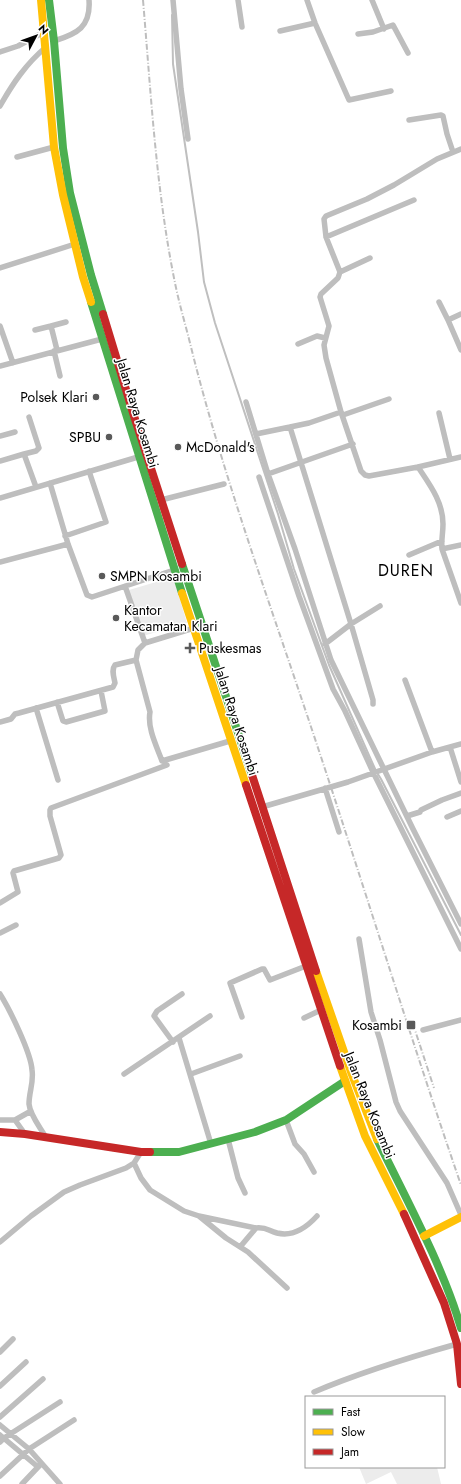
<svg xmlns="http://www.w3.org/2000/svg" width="461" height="1484" viewBox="0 0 461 1484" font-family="Jost,sans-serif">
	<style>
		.green { fill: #ececec }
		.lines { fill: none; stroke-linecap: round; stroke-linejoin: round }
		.stream { stroke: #bfbfbf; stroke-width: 2 }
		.street { stroke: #bebebe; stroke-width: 5.5 }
		.fast { stroke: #4caf50; stroke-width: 8 }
		.slow { stroke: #ffc107; stroke-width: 8 }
		.jam { stroke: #c62828; stroke-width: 8 }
		.rail { stroke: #bebebe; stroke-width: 2; stroke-dasharray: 6 2 1 2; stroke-linecap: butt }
		.poi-dot { fill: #595959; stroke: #fff; stroke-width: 1.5 }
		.labels { text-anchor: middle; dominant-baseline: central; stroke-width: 3; stroke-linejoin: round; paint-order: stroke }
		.poi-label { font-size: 14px; fill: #000; stroke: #fff; text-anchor: start }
		.street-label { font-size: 14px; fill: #000; stroke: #fff }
		.quarter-label { font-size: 16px; letter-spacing: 1px; fill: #000; stroke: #fff }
	</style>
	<rect width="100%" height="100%" fill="#fff"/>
	<path class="green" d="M 173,577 L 187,623 L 143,636 L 129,590 Z
		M 359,1467 L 437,1467 L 441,1484 L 397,1484 L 391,1472 L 366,1484 Z"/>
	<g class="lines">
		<path class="stream" d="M 172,15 L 173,64 L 198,232 L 204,282 L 215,323 L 278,514 L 294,569 L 329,665 L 376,771 L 381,779 L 461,935"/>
		<path class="street" d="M 173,0 L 181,89 L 188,139
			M 238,0 L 242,27
			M 307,0 L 315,23 L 349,100 L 391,91
			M 372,0 L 384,29
			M 280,31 L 315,23
			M 358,34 L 373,32 L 393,25 L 408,53
			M 54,41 C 77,34 91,27 89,0
			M 0,52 L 18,46 L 44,32
			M 0,106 C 13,83 26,64 46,47
			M 409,120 L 441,115 L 443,116 L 447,134 L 453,152
			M 17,157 L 54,147
			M 326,237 L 414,200
			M 370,258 L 340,272 L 338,278 L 321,294 L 320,297 L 329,326 L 324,345 L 326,358 L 341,412 L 361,471 L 365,475 L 369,476 L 418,467 L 461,457
			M 0,268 L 75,244
			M 340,272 L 326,237 L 324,219 L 326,216 L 367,199 L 394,185 L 437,159 L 461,149
			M 439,302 L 448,320
			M 461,314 L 448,320 L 461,350
			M 0,326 L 13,363
			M 51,326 L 66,322
			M 35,330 L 51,326 L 57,350
			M 298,344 L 317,336 L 325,338
			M 54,351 L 60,376
			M 0,366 L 102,339
			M 246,402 L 268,474 L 295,549 L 331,660 L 413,829 L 461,924
			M 341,412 L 309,423 L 290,427 L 351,624 L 373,700 L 373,704
			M 439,413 L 450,459
			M 343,415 L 389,399
			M 256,434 L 290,427
			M 0,436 L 15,432
			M 24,454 L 36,451 L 39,448 L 29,417
			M 0,461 L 24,454 L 36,487
			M 418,467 C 430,485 443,502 443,524 C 443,533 441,541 442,549 L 461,603
			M 268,474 L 353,444
			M 259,477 L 299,596 L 333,689 L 345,711 L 373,772 L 461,949
			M 50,483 L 68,544 L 87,595 L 92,597 L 174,570
			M 0,498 L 138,457
			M 161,500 L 224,484
			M 65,536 L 106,522 L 89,471
			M 442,549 L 461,545
			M 409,555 L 442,541
			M 0,562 L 68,544
			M 125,586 L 145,643
			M 325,644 L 351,624 L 380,606
			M 136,660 L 150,712 C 147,728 157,747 162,761 L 230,741
			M 405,680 L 432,752
			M 57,702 L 63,721 L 66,722 L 105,711 L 101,691
			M 36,708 L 58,780
			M 0,722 L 11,719 L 15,714 L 19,713 L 113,687 L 115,683 C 114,677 111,670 115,665 L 136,660 L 138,650 L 145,643 L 194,628
			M 450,747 L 461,782
			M 325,788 L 339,832
			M 262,807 L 348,782 L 432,752 L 461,744
			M 407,816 L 420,812 L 421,810 L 442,800 L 461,793
			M 447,817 L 461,811
			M 0,903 L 18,892 L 13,873 L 14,871 L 59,858 L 61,855 L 50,816 L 50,810 L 51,808 L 167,765
			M 0,933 L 16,925
			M 359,939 L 371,1012 L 380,1040 L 396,1102 L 400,1111 L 447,1183 L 461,1215
			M 0,994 C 10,1010 31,1053 32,1070 C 34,1082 29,1092 29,1104 C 30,1115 40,1127 45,1136
			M 242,1017 L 230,983 L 262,969 L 264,969 L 270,980 L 306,966
			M 304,1018 L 321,1010
			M 423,1030 L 461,1020
			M 179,1038 L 211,1144
			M 173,1042 L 154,1016 L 157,1011 L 182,994
			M 124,1074 L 210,1016
			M 191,1074 L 240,1056
			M 0,1120 L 15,1120 L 25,1134
			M 15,1120 L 31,1111
			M 286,1120 L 295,1144 L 304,1154 L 314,1172
			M 228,1139 L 238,1178 L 245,1193
			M 134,1163 L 141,1178 L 150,1190 L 184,1211 L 199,1216 L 226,1238 L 248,1252 L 287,1288
			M 199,1216 L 256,1228
			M 0,1242 L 31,1216 L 64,1192 L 80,1185 L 126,1168 L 134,1163 L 141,1152
			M 240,1247 L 256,1228 C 267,1227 267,1230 277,1233 C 293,1237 307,1227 317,1216
			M 0,1352 L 13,1339
			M 0,1386 L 26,1362
			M 314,1392 C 361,1372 407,1358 457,1344
			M 0,1417 L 43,1379
			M 0,1425 L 29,1449 L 60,1484
			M 0,1435 L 38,1467
			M 0,1442 L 4,1438 L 60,1402
			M 0,1476 L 29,1449 L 74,1420
			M 22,1484 L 40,1465"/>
		<path class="fast" d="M 49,0 L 54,41 L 63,148 L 70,193 L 91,275 L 103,314
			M 91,302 L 182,593
			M 182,564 L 252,775
			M 377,1139 C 406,1199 442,1264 461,1328
			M 150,1152 L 179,1152 L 255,1132 L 286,1120 L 345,1081"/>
		<path class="slow" d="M 41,0 L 54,147 L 63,195 L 83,277 L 91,302
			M 182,593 L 246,785
			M 316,971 L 351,1072 L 377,1139
			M 340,1066 L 365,1136 L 404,1214
			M 424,1236 L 461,1217"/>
		<path class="jam" d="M 103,314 L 134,416 L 182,564
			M 252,775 L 316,971
			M 246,785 L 340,1066
			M 0,1132 L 25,1134 L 141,1152 L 150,1152
			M 404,1214 L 444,1303 L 457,1344 L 461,1384"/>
		<path class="rail" d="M 143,0 C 151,94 156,190 175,283 C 179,303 185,323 190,343 C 220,465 263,584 303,703 C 357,863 406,1025 461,1185
			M 413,1024 L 434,1088"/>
	</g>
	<g class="poi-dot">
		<circle cx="96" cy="397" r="4"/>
		<circle cx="109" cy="437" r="4"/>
		<circle cx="178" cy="447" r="4"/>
		<circle cx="102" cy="576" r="4"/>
		<circle cx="116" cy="618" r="4"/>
		<path d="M188 642h4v4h4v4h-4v4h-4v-4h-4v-4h4z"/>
		<rect x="406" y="1020" width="10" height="10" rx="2"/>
	</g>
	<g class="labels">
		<g class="poi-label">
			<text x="88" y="397" text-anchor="end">Polsek Klari</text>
			<text x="101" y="437" text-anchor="end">SPBU</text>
			<text x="186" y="447">McDonald's</text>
			<text x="110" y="576">SMPN Kosambi</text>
			<text x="124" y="610">Kantor<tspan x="124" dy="16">Kecamatan Klari</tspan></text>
			<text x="199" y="648">Puskesmas</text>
			<text x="402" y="1025" text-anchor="end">Kosambi</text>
		</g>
		<g class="street-label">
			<text transform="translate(138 413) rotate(73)">Jalan Raya Kosambi</text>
			<text transform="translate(237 721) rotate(72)">Jalan Raya Kosambi</text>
			<text transform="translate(370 1105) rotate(68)">Jalan Raya Kosambi</text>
		</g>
		<g class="quarter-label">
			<text x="406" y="570">DUREN</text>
		</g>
	</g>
	<rect x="305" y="1396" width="140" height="72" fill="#ffffff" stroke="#999999"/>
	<rect x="313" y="1409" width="20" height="6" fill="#4caf50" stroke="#999999"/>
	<text x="341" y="1416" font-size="12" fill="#000000">Fast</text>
	<rect x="313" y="1429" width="20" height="6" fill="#ffc107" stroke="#999999"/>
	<text x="341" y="1436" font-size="12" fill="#000000">Slow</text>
	<rect x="313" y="1449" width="20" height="6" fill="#c62828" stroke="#999999"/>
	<text x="341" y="1456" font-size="12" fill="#000000">Jam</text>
	<g transform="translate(36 36) rotate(49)" stroke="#ffffff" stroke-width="3" paint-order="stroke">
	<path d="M0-3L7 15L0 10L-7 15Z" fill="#000000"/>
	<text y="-6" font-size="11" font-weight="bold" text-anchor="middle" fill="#000000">N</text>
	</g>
</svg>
